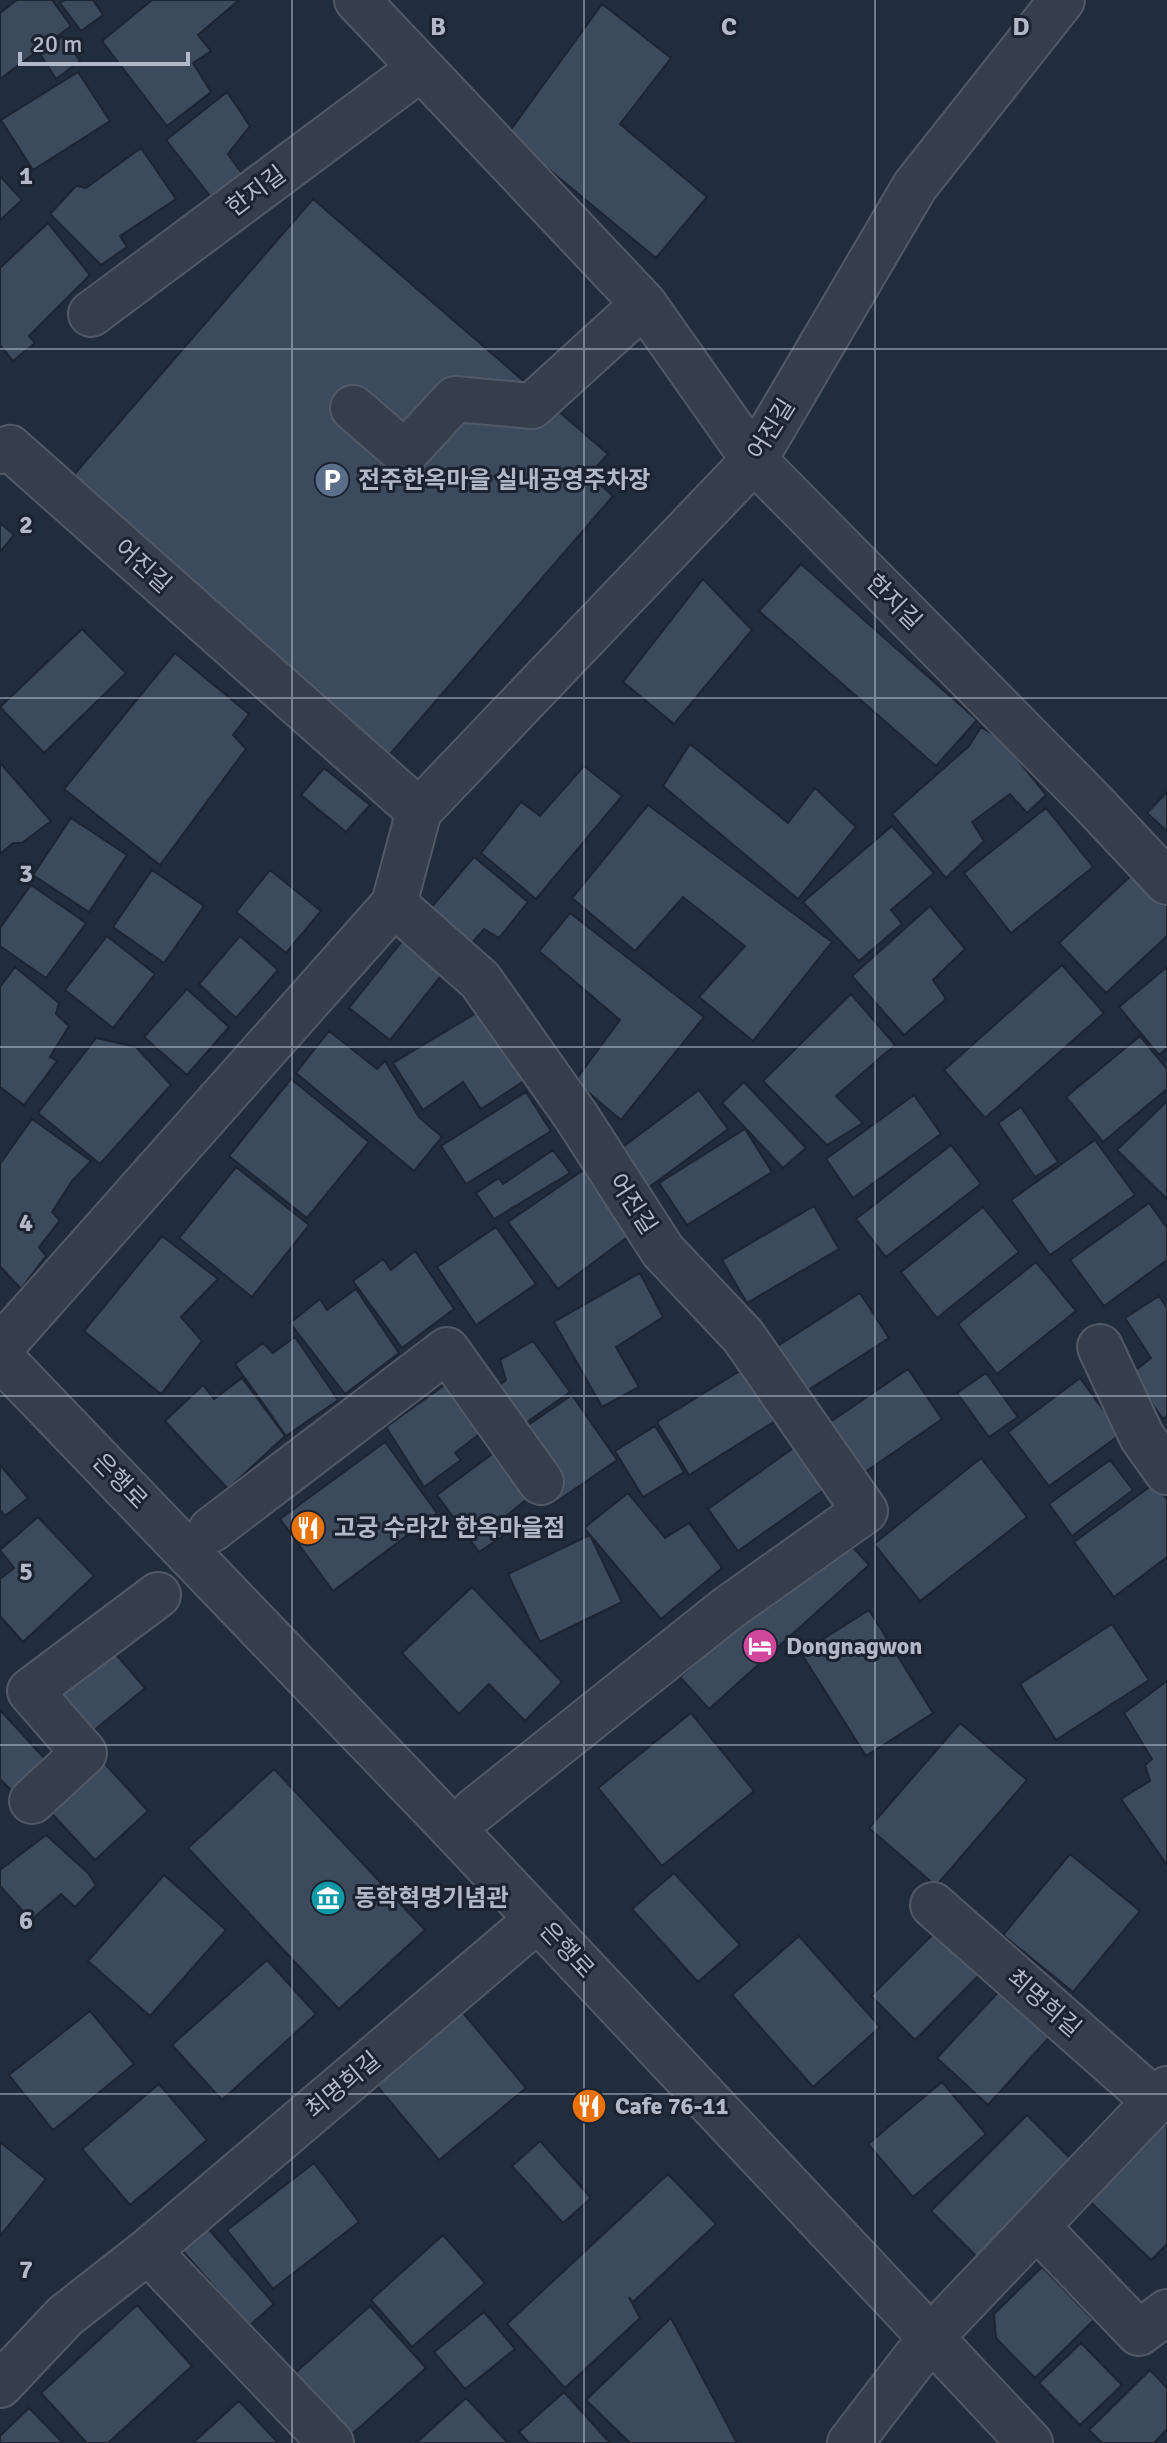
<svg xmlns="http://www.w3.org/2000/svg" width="1167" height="2443" viewBox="0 0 1167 2443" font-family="Signika,'Noto Sans KR',sans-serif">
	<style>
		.building { fill: #3d4a5c; stroke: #1d2533; stroke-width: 2 }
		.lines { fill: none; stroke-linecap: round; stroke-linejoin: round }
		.minor-casing { stroke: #515967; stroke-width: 48 }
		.minor { stroke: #353e4d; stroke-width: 44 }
		.grid { fill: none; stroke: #b1b9c8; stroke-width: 2; stroke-opacity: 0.55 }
		.labels { text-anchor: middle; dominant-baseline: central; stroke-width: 6; stroke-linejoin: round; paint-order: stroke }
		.street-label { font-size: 24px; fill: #b1b9c8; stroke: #1b2331 }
		.poi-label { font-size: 24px; font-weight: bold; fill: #b1b9c8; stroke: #1b2331; text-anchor: start }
		.grid-label { font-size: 26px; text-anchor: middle; font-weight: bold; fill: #b1b9c8; stroke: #1b2331; stroke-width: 6; stroke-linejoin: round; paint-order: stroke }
	</style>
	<rect width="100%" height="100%" fill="#212c3d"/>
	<path class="building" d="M 17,0 L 52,0 L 71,26 L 0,79 L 0,13 Z
		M 65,0 L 93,0 L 103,15 L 81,31 L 60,3 Z
		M 152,0 L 239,0 L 198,35 L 211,51 L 193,63 L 211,92 L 167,126 L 102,41 Z
		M 602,4 L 671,58 L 620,124 L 707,197 L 656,258 L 507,135 Z
		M 63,36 L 80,61 L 56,79 L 40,54 Z
		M 78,72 L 110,121 L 33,170 L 1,120 Z
		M 227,92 L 250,126 L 228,154 L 250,185 L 214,201 L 166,140 Z
		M 141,148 L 176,199 L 120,236 L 127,247 L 101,265 L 50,214 L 76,186 L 86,188 Z
		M 0,176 L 22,200 L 0,220 Z
		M 313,199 L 608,454 L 589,475 L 613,496 L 384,761 L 65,485 Z
		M 48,223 L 90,275 L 29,336 L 35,343 L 13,361 L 0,345 L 0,268 Z
		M 0,523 L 14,535 L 0,552 Z
		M 801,564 L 977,720 L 936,766 L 759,611 Z
		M 703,579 L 752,630 L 674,724 L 623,682 Z
		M 82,629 L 126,673 L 44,753 L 0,707 Z
		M 175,653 L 249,714 L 233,735 L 246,749 L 160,865 L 64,789 Z
		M 981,727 L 1002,740 L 1046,795 L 1027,813 L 1010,794 L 972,822 L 984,841 L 946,878 L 892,814 L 969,746 Z
		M 690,744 L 788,823 L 815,788 L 856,827 L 798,899 L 663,786 Z
		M 0,763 L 51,821 L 22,843 L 13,843 L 0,854 Z
		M 584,766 L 622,796 L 536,899 L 481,853 L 521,802 L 540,816 Z
		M 324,768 L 370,805 L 346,832 L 301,795 Z
		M 1167,792 L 1167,831 L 1147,813 Z
		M 648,805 L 832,942 L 753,1041 L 699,997 L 745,946 L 683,897 L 635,951 L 572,898 Z
		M 1046,808 L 1093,867 L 1011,933 L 964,873 Z
		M 71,818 L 127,855 L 89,912 L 33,875 Z
		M 892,826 L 934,873 L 891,910 L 902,924 L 859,961 L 803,902 Z
		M 474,857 L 528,902 L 499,938 L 484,929 L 464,952 L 424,916 Z
		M 152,870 L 204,906 L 164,963 L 113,927 Z
		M 270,870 L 321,911 L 286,953 L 236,912 Z
		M 1135,872 L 1167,906 L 1167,936 L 1106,993 L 1059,943 Z
		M 31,885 L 86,923 L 46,978 L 0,946 L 0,928 Z
		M 930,906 L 965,949 L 933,980 L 946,999 L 904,1035 L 852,976 Z
		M 570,913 L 704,1017 L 621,1120 L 575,1081 L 620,1020 L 539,951 Z
		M 411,930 L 451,963 L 390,1040 L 349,1008 Z
		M 107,936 L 155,974 L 113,1028 L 65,990 Z
		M 240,936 L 278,970 L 236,1018 L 199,984 Z
		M 1062,965 L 1104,1013 L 985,1118 L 944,1070 Z
		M 15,967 L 59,1003 L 56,1014 L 69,1026 L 50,1057 L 57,1061 L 24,1105 L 0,1087 L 0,987 Z
		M 1167,967 L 1167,1048 L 1159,1055 L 1119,1007 Z
		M 187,989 L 229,1027 L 187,1075 L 144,1037 Z
		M 851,994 L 895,1045 L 836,1096 L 863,1123 L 827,1145 L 763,1081 Z
		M 483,1009 L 527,1079 L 481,1109 L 463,1082 L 423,1110 L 393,1063 Z
		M 329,1031 L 377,1069 L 385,1061 L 419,1117 L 442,1137 L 414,1171 L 296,1073 Z
		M 1140,1036 L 1167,1069 L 1167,1089 L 1103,1142 L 1066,1097 Z
		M 96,1038 L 136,1047 L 171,1085 L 100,1164 L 38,1113 Z
		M 291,1079 L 369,1142 L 307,1218 L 229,1156 Z
		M 744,1082 L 806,1148 L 783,1168 L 722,1103 Z
		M 699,1090 L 728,1129 L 648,1188 L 620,1149 Z
		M 526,1092 L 551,1131 L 466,1184 L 441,1146 Z
		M 914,1095 L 941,1134 L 853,1198 L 826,1159 Z
		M 1167,1101 L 1167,1199 L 1117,1150 Z
		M 1021,1107 L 1058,1162 L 1035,1177 L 998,1123 Z
		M 32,1119 L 91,1161 L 72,1181 L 52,1212 L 60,1220 L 39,1247 L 46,1256 L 21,1289 L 0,1266 L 0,1164 Z
		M 745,1129 L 772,1172 L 687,1225 L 659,1183 Z
		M 1095,1140 L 1135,1195 L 1050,1255 L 1011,1200 Z
		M 951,1145 L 981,1184 L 886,1257 L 856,1219 Z
		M 553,1150 L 570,1173 L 494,1219 L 476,1193 L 499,1178 L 503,1184 Z
		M 595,1162 L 641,1227 L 558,1289 L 508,1222 Z
		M 236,1167 L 309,1225 L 252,1297 L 179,1238 Z
		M 1149,1203 L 1167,1228 L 1167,1260 L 1104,1306 L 1070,1260 Z
		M 814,1206 L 839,1249 L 747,1303 L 722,1260 Z
		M 983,1207 L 1019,1252 L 937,1318 L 901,1272 Z
		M 496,1227 L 536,1284 L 476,1325 L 437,1267 Z
		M 162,1236 L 218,1279 L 181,1317 L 202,1341 L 161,1394 L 84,1331 Z
		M 415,1251 L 454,1309 L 402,1348 L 353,1281 L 383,1259 L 391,1270 Z
		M 1036,1262 L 1076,1311 L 997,1374 L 958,1324 Z
		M 640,1273 L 663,1317 L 616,1347 L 639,1387 L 602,1407 L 554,1322 Z
		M 356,1289 L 399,1353 L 345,1394 L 290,1323 L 320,1299 L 327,1310 Z
		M 860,1293 L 889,1338 L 802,1394 L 773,1349 Z
		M 1159,1296 L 1167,1308 L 1167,1416 L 1163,1419 L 1131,1374 L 1151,1358 L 1125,1318 Z
		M 295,1337 L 338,1400 L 286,1436 L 235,1364 L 263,1343 L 273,1353 Z
		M 533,1341 L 570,1392 L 517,1429 L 492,1391 L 506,1380 L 500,1360 Z
		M 748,1366 L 780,1418 L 689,1475 L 657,1422 Z
		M 908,1369 L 942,1419 L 858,1477 L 823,1427 Z
		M 986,1373 L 1018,1417 L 989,1437 L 957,1393 Z
		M 242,1378 L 285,1436 L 228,1489 L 165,1421 L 203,1385 L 214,1399 Z
		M 1080,1378 L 1121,1434 L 1049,1486 L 1008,1432 Z
		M 453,1379 L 487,1428 L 455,1453 L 461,1460 L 424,1487 L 386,1427 Z
		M 572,1395 L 617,1460 L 556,1502 L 511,1437 Z
		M 655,1426 L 684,1472 L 643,1497 L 615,1451 Z
		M 385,1442 L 437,1513 L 333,1591 L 280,1519 Z
		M 796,1446 L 827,1488 L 738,1551 L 708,1509 Z
		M 499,1449 L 534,1493 L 505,1517 L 512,1530 L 479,1552 L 437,1495 Z
		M 981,1458 L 1027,1517 L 920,1601 L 874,1544 Z
		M 1110,1460 L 1133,1490 L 1072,1536 L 1049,1504 Z
		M 0,1465 L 28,1498 L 5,1516 L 0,1510 Z
		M 1155,1483 L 1167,1500 L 1167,1557 L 1114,1597 L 1074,1542 Z
		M 628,1493 L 665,1538 L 689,1523 L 722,1568 L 661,1619 L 584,1528 Z
		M 38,1517 L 94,1576 L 23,1642 L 0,1616 L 0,1579 L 14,1568 L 0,1550 Z
		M 840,1533 L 869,1565 L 709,1709 L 680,1677 Z
		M 590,1535 L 622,1602 L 540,1642 L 508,1574 Z
		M 472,1587 L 562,1682 L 525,1721 L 489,1684 L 459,1714 L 402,1653 Z
		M 869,1610 L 933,1713 L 866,1756 L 801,1653 Z
		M 1112,1624 L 1149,1680 L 1056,1740 L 1020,1684 Z
		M 101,1637 L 145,1688 L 85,1738 L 43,1687 Z
		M 1167,1681 L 1167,1865 L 1121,1799 L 1150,1781 L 1145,1765 L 1152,1759 L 1124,1713 Z
		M 0,1710 L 47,1761 L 18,1797 L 0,1779 Z
		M 691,1713 L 754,1791 L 662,1866 L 598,1788 Z
		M 960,1723 L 1027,1780 L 936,1886 L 869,1828 Z
		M 95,1753 L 148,1811 L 95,1860 L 42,1803 Z
		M 274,1769 L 425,1930 L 339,2009 L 188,1848 Z
		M 46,1835 L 88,1873 L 96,1885 L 75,1907 L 61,1894 L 31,1920 L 0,1886 L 0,1870 Z
		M 1070,1854 L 1140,1911 L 1073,1992 L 1003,1935 Z
		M 674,1873 L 740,1945 L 698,1982 L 632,1909 Z
		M 164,1875 L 226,1930 L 150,2016 L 88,1961 Z
		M 940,1927 L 984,1970 L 915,2040 L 871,1996 Z
		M 799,1936 L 880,2027 L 813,2087 L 732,1995 Z
		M 267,1960 L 316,2014 L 222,2100 L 172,2045 Z
		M 1004,1986 L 1054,2032 L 988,2105 L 937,2058 Z
		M 459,2008 L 526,2088 L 439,2160 L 372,2080 Z
		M 90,2011 L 134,2064 L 53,2130 L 9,2075 Z
		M 942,2082 L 986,2134 L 913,2197 L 868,2144 Z
		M 159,2084 L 207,2140 L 130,2205 L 82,2149 Z
		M 1027,2115 L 1075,2163 L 979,2259 L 931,2211 Z
		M 1167,2116 L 1167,2244 L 1151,2260 L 1079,2191 Z
		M 540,2141 L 591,2198 L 563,2223 L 512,2166 Z
		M 0,2142 L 46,2179 L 0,2236 Z
		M 314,2163 L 359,2222 L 273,2289 L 227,2230 Z
		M 668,2174 L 716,2224 L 633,2302 L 629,2297 L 640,2318 L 565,2388 L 507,2324 Z
		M 206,2226 L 274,2304 L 249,2326 L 181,2249 Z
		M 443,2235 L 485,2283 L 412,2347 L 371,2300 Z
		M 1042,2267 L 1094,2320 L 1035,2378 L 996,2338 L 994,2314 Z
		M 137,2305 L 192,2366 L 108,2443 L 87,2443 L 41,2393 Z
		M 370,2306 L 426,2368 L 351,2435 L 295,2373 Z
		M 484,2312 L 515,2349 L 465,2389 L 434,2352 Z
		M 671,2318 L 737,2443 L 630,2443 L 586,2400 Z
		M 1081,2343 L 1122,2385 L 1080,2425 L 1039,2383 Z
		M 1150,2370 L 1167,2388 L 1167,2429 L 1155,2442 L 1156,2443 L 1102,2443 L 1089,2430 Z
		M 564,2392 L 610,2443 L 529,2443 L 519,2432 Z
		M 466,2398 L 508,2443 L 416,2443 Z
		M 239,2401 L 278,2443 L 193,2443 Z
		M 29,2408 L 63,2443 L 0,2443 L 0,2436 Z"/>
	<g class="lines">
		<defs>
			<path id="minor" d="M 357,0 L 644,304 L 754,460 L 1093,803 L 1167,882
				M 91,314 L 421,68
				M 353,408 L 405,453 L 455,399 L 532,406 L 644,304
				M 0,451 L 10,448 L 419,811
				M 394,904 L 480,980 L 576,1116 L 663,1251 L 743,1336 L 865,1511 L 727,1609 L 474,1811
				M 1100,1347 L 1142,1437 L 1167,1472
				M 0,1348 L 394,904 L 419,811 L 754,460 L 915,186 L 1062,0
				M 0,1357 L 453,1829 L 1030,2443
				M 211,1530 L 447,1350 L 541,1482
				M 32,1801 L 84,1753 L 30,1691 L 158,1595
				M 933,1905 L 1155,2101
				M 1037,2227 L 1139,2333 L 1167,2312
				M 148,2251 L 331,2443
				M 0,2385 L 65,2316 L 148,2251 L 538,1919
				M 850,2443 L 932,2336 L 1167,2089"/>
		</defs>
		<use href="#minor" class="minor-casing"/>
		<use href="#minor" class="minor"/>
	</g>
	<path class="grid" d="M 292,0 L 292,2443M 584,0 L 584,2443M 875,0 L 875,2443M 0,349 L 1167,349M 0,698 L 1167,698M 0,1047 L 1167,1047M 0,1396 L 1167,1396M 0,1745 L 1167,1745M 0,2094 L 1167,2094"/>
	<defs>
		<symbol id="parking-disc" viewBox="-11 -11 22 22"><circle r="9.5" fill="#5c6f8a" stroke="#1b2331"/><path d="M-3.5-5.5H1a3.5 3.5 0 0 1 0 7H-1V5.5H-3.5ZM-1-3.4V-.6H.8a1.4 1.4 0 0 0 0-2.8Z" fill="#fff"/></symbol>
		<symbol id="restaurant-disc" viewBox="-11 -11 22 22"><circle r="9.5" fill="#e8710a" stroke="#1b2331"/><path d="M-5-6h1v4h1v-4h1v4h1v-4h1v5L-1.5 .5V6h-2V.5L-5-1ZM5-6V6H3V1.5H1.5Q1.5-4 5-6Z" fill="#fff"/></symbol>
		<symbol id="hotel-disc" viewBox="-11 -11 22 22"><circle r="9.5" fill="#d1479c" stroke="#1b2331"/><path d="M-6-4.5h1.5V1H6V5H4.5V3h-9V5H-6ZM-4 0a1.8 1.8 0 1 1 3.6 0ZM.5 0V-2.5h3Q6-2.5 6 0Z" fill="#fff"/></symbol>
		<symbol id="museum-disc" viewBox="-11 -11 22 22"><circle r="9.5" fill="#0f9aa8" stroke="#1b2331"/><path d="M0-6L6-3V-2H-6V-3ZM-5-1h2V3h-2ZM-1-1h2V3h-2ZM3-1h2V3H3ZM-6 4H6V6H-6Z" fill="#fff"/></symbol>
	</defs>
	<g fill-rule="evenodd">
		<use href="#parking-disc" x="312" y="460" width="40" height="40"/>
		<use href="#restaurant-disc" x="288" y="1508" width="40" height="40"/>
		<use href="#hotel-disc" x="740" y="1626" width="40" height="40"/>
		<use href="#museum-disc" x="308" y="1878" width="40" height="40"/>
		<use href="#restaurant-disc" x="569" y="2086" width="40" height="40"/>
	</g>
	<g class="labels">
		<g class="street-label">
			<text transform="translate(256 191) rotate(-37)">한지길</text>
			<text transform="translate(771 429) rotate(-58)">어진길</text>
			<text transform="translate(143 566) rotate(42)">어진길</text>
			<text transform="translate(894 602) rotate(45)">한지길</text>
			<text transform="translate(633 1204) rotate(57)">어진길</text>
			<text transform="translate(120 1481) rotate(46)">은행로</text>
			<text transform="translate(567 1950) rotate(47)">은행로</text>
			<text transform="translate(1044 2003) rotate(41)">최명희길</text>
			<text transform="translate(343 2085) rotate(-40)">최명희길</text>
		</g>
		<g class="poi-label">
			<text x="358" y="480">전주한옥마을 실내공영주차장</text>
			<text x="334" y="1528">고궁 수라간 한옥마을점</text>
			<text x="786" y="1646">Dongnagwon</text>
			<text x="354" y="1898">동학혁명기념관</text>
			<text x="615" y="2106">Cafe 76-11</text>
		</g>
	</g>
	<g class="grid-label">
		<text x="438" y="35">B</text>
		<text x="729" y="35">C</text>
		<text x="1021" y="35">D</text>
		<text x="26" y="184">1</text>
		<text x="26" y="533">2</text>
		<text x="26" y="882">3</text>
		<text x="26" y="1231">4</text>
		<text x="26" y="1580">5</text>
		<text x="26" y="1929">6</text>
		<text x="26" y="2278">7</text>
	</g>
	<path d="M20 52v12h168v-12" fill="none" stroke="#b1b9c8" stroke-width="4"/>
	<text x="32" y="52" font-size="24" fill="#b1b9c8" stroke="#1b2331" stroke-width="6" paint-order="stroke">20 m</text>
</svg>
